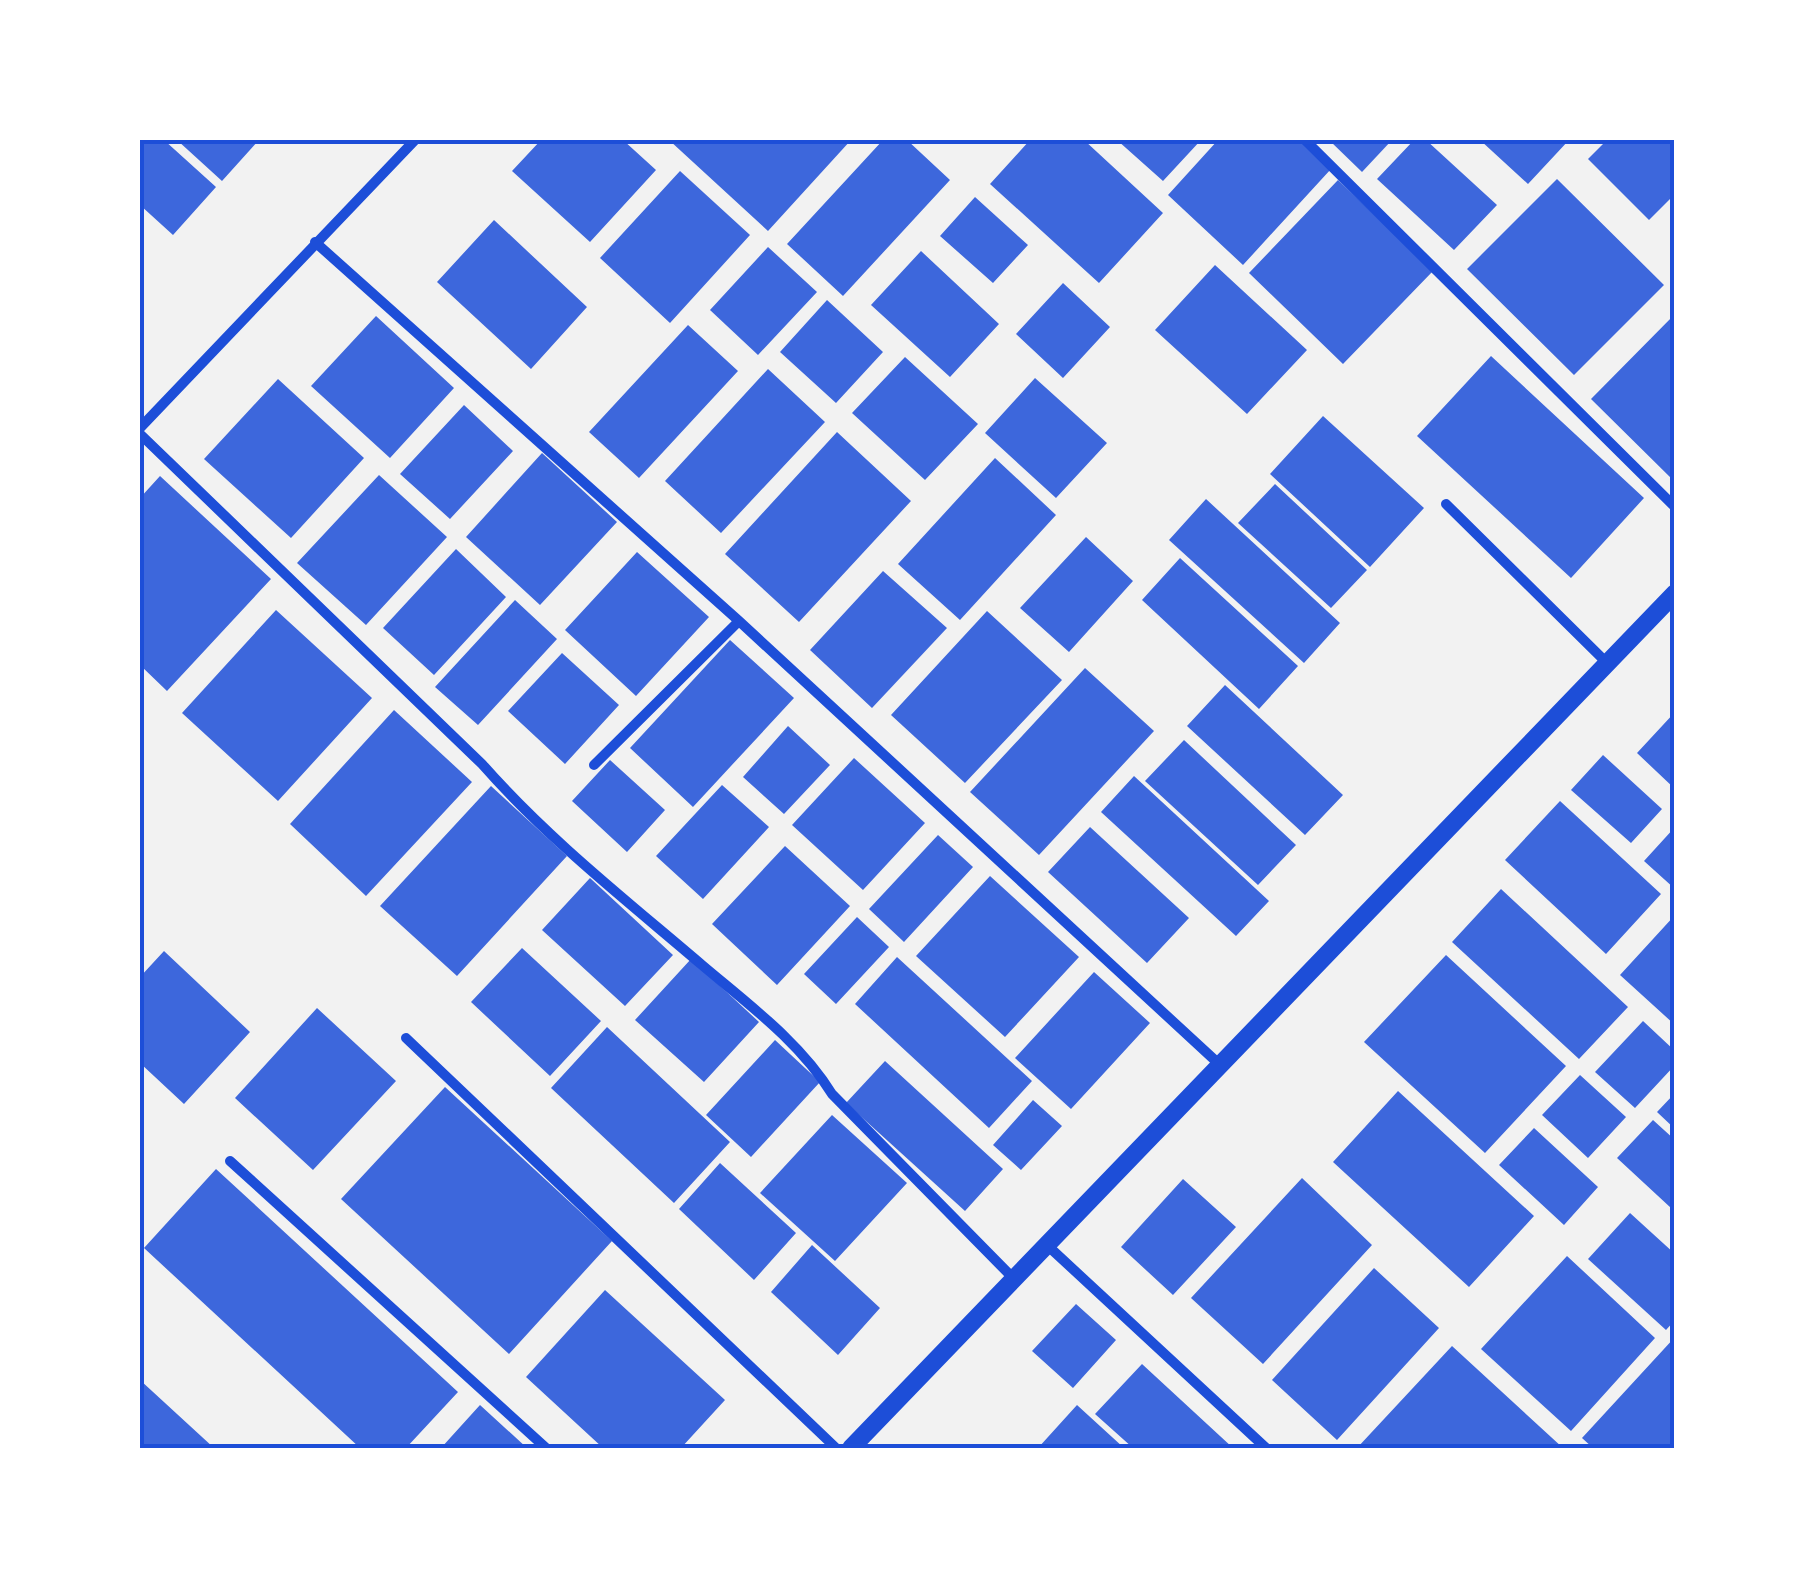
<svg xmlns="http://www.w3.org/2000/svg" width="1815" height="1588" viewBox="0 0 1815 1588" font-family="Helvetica,sans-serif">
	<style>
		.building { fill: #3d67dc }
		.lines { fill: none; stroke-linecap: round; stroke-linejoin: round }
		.minor { stroke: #1d4ed8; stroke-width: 10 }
		.tertiary { stroke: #1d4ed8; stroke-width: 18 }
		.neatline { fill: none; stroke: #1d4ed8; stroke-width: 4 }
	</style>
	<rect width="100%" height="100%" fill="#f2f2f2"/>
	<path class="building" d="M 140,140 L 164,140 L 216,187 L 173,235 L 140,205 Z
		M 177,140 L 259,140 L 222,181 Z
		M 541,140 L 623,140 L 656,170 L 590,242 L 512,171 Z
		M 669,140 L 851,140 L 768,231 Z
		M 883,140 L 907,140 L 950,180 L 843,296 L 787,244 Z
		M 1030,140 L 1084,140 L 1163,213 L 1099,283 L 990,184 Z
		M 1117,140 L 1201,140 L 1163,181 Z
		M 1218,140 L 1299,140 L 1331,169 L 1243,265 L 1168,195 Z
		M 1329,140 L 1392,140 L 1362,172 Z
		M 1414,140 L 1426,140 L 1497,205 L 1454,250 L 1377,179 Z
		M 1480,140 L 1569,140 L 1528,184 Z
		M 1607,140 L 1667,140 L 1675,148 L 1675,194 L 1649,220 L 1588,159 Z
		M 680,171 L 750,235 L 670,323 L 600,258 Z
		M 1557,179 L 1664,285 L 1574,375 L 1467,269 Z
		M 1338,180 L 1433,271 L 1343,364 L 1249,273 Z
		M 975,197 L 1028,245 L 993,283 L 940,236 Z
		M 494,220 L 587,307 L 531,369 L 437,282 Z
		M 768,247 L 817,292 L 758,355 L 710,310 Z
		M 921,251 L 999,324 L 950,377 L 871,305 Z
		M 1215,265 L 1307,350 L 1247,414 L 1155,330 Z
		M 1063,283 L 1110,327 L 1063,378 L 1016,334 Z
		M 827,300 L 883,352 L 836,403 L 780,352 Z
		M 1675,314 L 1675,482 L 1591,399 Z
		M 376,316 L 454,388 L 390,458 L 311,386 Z
		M 688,325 L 738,371 L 639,478 L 589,432 Z
		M 1491,356 L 1644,498 L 1571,578 L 1417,436 Z
		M 905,357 L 978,424 L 925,480 L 852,413 Z
		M 768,369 L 825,422 L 721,533 L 665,481 Z
		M 1035,378 L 1107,443 L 1056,498 L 985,433 Z
		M 278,379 L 364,458 L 291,538 L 204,459 Z
		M 464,405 L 513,451 L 450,519 L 400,474 Z
		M 1323,416 L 1424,508 L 1370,567 L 1270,474 Z
		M 837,432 L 911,501 L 799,622 L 725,554 Z
		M 542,453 L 617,522 L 540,605 L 466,537 Z
		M 995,458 L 1056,515 L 960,620 L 898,564 Z
		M 379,475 L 447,537 L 366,625 L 297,563 Z
		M 160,476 L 271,579 L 167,691 L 140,665 L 140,498 Z
		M 1275,484 L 1367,570 L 1331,608 L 1238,523 Z
		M 1206,499 L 1340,623 L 1304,663 L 1169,540 Z
		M 1086,537 L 1133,581 L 1069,652 L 1020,608 Z
		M 456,549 L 506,597 L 434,675 L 383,628 Z
		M 637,552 L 709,617 L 636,696 L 565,630 Z
		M 1180,558 L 1298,666 L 1259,709 L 1142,600 Z
		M 883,571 L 947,628 L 872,708 L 810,650 Z
		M 515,600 L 557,639 L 478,725 L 435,687 Z
		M 276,610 L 372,698 L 278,801 L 182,713 Z
		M 987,611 L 1062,680 L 965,783 L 891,715 Z
		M 730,640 L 794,698 L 693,807 L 630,748 Z
		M 562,653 L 619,705 L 565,764 L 508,711 Z
		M 1085,668 L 1154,731 L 1039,855 L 970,792 Z
		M 1225,685 L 1343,795 L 1305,835 L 1187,726 Z
		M 394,710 L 472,782 L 366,896 L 290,824 Z
		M 1675,712 L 1675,789 L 1637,753 Z
		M 788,726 L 830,765 L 784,814 L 743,777 Z
		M 1184,740 L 1296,845 L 1258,885 L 1145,781 Z
		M 1603,755 L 1662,809 L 1631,843 L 1571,790 Z
		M 854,758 L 925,823 L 863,890 L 792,825 Z
		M 610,760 L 665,810 L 627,852 L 572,801 Z
		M 1134,776 L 1269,901 L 1236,936 L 1101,812 Z
		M 722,785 L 769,827 L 703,899 L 656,856 Z
		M 491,786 L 567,856 L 457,976 L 380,906 Z
		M 1560,801 L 1661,894 L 1606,954 L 1505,860 Z
		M 1090,827 L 1189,918 L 1147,963 L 1048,872 Z
		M 1675,827 L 1675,889 L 1644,861 Z
		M 938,835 L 973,867 L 904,942 L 869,909 Z
		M 785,846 L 850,906 L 777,985 L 712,924 Z
		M 990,876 L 1079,957 L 1005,1037 L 916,956 Z
		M 590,878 L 673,955 L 625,1006 L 542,930 Z
		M 1501,889 L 1628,1007 L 1579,1059 L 1452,942 Z
		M 1675,915 L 1675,1025 L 1620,975 Z
		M 857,917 L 889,947 L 836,1004 L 804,974 Z
		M 522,948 L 601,1021 L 550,1076 L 471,1002 Z
		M 164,951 L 250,1032 L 184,1104 L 140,1063 L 140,977 Z
		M 1446,955 L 1566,1066 L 1485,1153 L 1364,1042 Z
		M 897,957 L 1032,1081 L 989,1128 L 855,1004 Z
		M 691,959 L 759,1022 L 704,1082 L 635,1020 Z
		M 1094,972 L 1150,1023 L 1071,1109 L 1015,1058 Z
		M 317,1008 L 396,1081 L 313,1170 L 235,1098 Z
		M 1643,1021 L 1675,1051 L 1675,1065 L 1635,1108 L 1595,1072 Z
		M 607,1027 L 730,1142 L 674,1203 L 551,1088 Z
		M 775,1040 L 820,1082 L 751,1157 L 706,1115 Z
		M 885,1061 L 1003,1169 L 965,1211 L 846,1103 Z
		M 1580,1075 L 1626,1117 L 1588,1158 L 1542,1115 Z
		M 445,1087 L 612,1241 L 509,1354 L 341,1199 Z
		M 1398,1091 L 1534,1216 L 1469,1287 L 1333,1162 Z
		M 1675,1093 L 1675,1129 L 1657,1112 Z
		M 1033,1100 L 1062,1126 L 1021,1170 L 993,1145 Z
		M 832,1115 L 907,1183 L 835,1261 L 760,1193 Z
		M 1653,1120 L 1675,1140 L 1675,1204 L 1671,1208 L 1617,1158 Z
		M 1534,1128 L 1598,1187 L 1564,1225 L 1499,1165 Z
		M 720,1163 L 796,1233 L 754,1280 L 679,1209 Z
		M 216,1169 L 458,1392 L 406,1448 L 360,1448 L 144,1248 Z
		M 1302,1178 L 1372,1245 L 1263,1364 L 1191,1298 Z
		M 1183,1179 L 1236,1227 L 1173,1295 L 1121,1247 Z
		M 1630,1213 L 1675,1254 L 1675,1320 L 1666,1330 L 1588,1259 Z
		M 812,1245 L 880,1308 L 838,1355 L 771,1292 Z
		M 1567,1256 L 1655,1338 L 1571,1431 L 1481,1349 Z
		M 1374,1268 L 1439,1328 L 1337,1440 L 1272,1380 Z
		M 605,1290 L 725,1400 L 681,1448 L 603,1448 L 526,1377 Z
		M 1076,1304 L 1116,1340 L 1073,1388 L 1032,1351 Z
		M 1675,1337 L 1675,1448 L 1593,1448 L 1582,1438 Z
		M 1452,1346 L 1563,1448 L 1357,1448 Z
		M 1142,1364 L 1233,1448 L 1133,1448 L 1095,1414 Z
		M 140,1380 L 214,1448 L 140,1448 Z
		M 480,1405 L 527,1448 L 441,1448 Z
		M 1077,1405 L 1124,1448 L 1038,1448 Z"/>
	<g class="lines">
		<path class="minor" d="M 1305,140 L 1675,507
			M 315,242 L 739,621 L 1219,1064
			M 140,428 L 415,140
			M 140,434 L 482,764 C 548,839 626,900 702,965 C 748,1004 800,1042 832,1094 L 1014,1279
			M 1446,504 L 1607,663
			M 594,765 L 739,621
			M 406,1038 L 836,1448
			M 230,1161 L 546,1448
			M 1048,1246 L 1266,1448"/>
		<path class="tertiary" d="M 851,1448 L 1675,593"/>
	</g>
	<rect width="1815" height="1588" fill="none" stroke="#ffffff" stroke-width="285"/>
	<rect x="142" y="142" width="1530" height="1304" class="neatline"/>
</svg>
